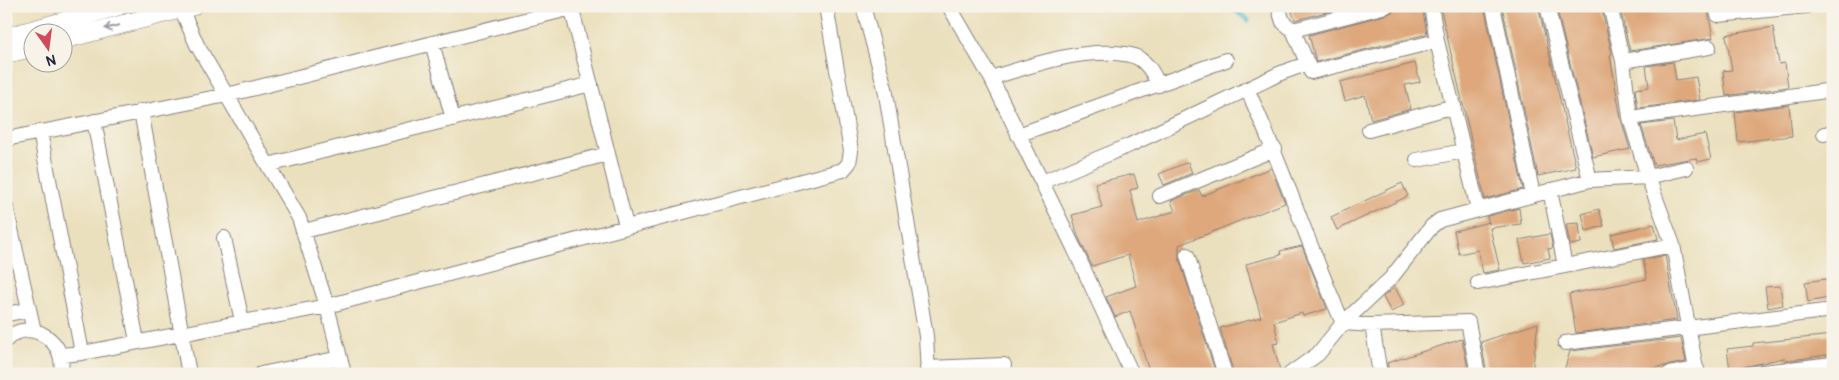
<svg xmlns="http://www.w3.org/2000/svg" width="1839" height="380" viewBox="0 0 1839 380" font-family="Pangolin,sans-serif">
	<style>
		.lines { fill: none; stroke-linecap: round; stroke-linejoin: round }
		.stream { stroke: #56bcd4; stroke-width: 5 }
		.building { fill: #dea77b }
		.minor-casing { stroke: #86817c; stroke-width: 16 }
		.tertiary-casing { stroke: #86817c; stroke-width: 19 }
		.minor { stroke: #fff; stroke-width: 14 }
		.tertiary { stroke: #fff; stroke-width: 18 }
		.oneway { stroke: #9c9ca7 }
	</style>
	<rect width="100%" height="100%" fill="#f7f3e8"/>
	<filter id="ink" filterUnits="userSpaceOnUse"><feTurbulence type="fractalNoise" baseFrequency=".02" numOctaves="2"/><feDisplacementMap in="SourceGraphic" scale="10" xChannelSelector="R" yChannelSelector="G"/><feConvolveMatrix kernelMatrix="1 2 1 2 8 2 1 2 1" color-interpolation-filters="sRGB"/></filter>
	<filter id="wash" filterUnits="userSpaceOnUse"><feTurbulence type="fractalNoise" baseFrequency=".0096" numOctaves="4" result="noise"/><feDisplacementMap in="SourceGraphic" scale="20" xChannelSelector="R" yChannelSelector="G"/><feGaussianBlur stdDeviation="1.12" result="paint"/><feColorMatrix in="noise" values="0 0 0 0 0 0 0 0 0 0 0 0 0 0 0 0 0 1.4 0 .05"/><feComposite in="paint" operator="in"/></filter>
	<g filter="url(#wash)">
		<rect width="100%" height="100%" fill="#ebe0bd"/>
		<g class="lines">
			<path class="stream" d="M 1229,6 L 1248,20"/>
		</g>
		<g id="blocks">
			<path class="building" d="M 1290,6 L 1350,6 L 1295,20 Z
				M 1395,6 L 1404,6 L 1404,10 L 1422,6 L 1427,34 L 1316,62 L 1309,35 L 1388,14 L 1392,12 Z
				M 1440,6 L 1484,6 L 1523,189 L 1485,199 Z
				M 1502,6 L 1538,6 L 1576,168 L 1538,176 Z
				M 1556,6 L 1599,6 L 1602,11 L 1612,54 L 1610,55 L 1621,119 L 1630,149 L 1593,157 Z
				M 1634,6 L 1707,6 L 1713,38 L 1630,51 L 1620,9 Z
				M 1773,27 L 1779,64 L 1785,63 L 1788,87 L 1726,96 L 1723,71 L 1732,70 L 1726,35 Z
				M 1673,62 L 1676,80 L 1696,77 L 1700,100 L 1638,108 L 1635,89 L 1649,87 L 1646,66 Z
				M 1415,63 L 1420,82 L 1405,85 L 1411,109 L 1371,120 L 1365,95 L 1345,101 L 1340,82 Z
				M 1789,105 L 1792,136 L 1738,142 L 1735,112 Z
				M 1673,121 L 1676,140 L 1705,134 L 1711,159 L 1697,162 L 1696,158 L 1654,165 L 1641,125 Z
				M 1188,162 L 1192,173 L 1164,185 L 1159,174 Z
				M 1271,168 L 1285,203 L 1179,245 L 1179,258 L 1216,374 L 1150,374 L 1130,311 L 1115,317 L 1106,297 L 1136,286 L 1128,255 L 1092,266 L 1078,236 L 1072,215 L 1102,207 L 1095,183 L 1134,174 L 1138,188 L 1130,190 L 1138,223 L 1175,211 L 1171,201 L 1199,190 L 1202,196 Z
				M 1402,183 L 1408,196 L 1337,230 L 1331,217 Z
				M 1519,208 L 1521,224 L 1490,228 L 1500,270 L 1483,273 L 1478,250 L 1459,254 L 1454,231 L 1489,222 L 1489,224 L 1487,216 Z
				M 1599,209 L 1604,226 L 1586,231 L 1582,214 Z
				M 1579,223 L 1581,243 L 1570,245 L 1566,224 Z
				M 1654,224 L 1658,239 L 1614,248 L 1611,234 Z
				M 1550,234 L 1553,248 L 1548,249 L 1550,258 L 1524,263 L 1519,240 Z
				M 1302,246 L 1327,309 L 1303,316 L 1302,313 L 1274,322 L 1279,343 L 1273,344 L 1281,374 L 1234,374 L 1220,328 L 1261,317 L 1246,264 L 1281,255 L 1280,251 Z
				M 1665,255 L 1677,320 L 1576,333 L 1569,294 L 1647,279 L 1643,260 Z
				M 1833,278 L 1833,297 L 1808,302 L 1805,282 Z
				M 1780,286 L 1783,305 L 1768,308 L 1765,287 Z
				M 1395,287 L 1404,305 L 1391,312 L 1383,297 Z
				M 1538,323 L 1532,374 L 1487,374 L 1481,342 Z
				M 1833,335 L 1833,354 L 1785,361 L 1784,358 L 1730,370 L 1727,349 L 1753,346 L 1753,343 Z
				M 1681,338 L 1686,362 L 1622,374 L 1563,374 L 1570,351 Z
				M 1462,339 L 1469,374 L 1390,374 L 1387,363 Z"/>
		</g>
	</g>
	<g filter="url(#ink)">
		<use href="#blocks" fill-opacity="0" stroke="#86817c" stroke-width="1"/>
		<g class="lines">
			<defs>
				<path id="minor" d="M 180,6 L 197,45 L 299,218 L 327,306 L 344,374
					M 571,6 L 626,226
					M 863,6 L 885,88 L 926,336 L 928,374
					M 949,6 L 991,78 L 1074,248 L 1132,374
					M 1278,6 L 1283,22 L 1293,30 L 1311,72 L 1437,41
					M 1431,6 L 1437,41 L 1478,209
					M 1493,6 L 1533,195
					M 1547,6 L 1590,180
					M 1610,6 L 1623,61 L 1630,118 L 1648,177 L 1673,245 L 1697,374
					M 1716,6 L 1718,15 L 1807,6
					M 1293,30 L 1386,6
					M 432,43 L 453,119
					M 1623,61 L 1709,47
					M 991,78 C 1033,65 1071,51 1116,53 C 1124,54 1134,54 1141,60 C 1150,66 1154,76 1159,85
					M 1247,89 C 1283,166 1308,246 1343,323 L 1372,325 L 1468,322 L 1478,374
					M 141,111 L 189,374
					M 1630,118 L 1833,90
					M 94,121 L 137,341
					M 1369,130 L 1454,106
					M 40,132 L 82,353
					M 1824,134 L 1833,132
					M 1018,135 L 1226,60
					M 6,139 L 227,95 L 572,8
					M 1417,160 L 1464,151
					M 268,165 L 591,84
					M 1042,182 L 1130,145 L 1281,73 L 1306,64
					M 1550,190 L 1565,266
					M 1160,196 L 1275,149
					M 6,207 L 34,331
					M 304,231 L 608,154
					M 224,238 L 242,321
					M 1187,255 L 1225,374
					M 1478,283 L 1673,245
					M 6,314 L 29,310
					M 1372,325 L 1380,374
					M 6,340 C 29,315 70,343 60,374
					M 1565,343 L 1833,310
					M 61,355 L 82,353 L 327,306 L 843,170 L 849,163 L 851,151 L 826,6
					M 927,368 L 1004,365
					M 261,374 L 340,358
					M 1290,374 L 1318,354 L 1343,323 L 1391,278 L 1432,226 L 1440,220 L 1590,180 L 1648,177 L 1686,168
					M 1669,374 L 1697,369
					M 1746,374 L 1833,364"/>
				<path id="tertiary" d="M 6,37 L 119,6
					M 62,40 L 193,6
					M 6,54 L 32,48"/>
			</defs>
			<use href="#minor" class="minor-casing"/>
			<use href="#tertiary" class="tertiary-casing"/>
			<use href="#minor" class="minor"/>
			<use href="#tertiary" class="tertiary"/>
		</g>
		<defs><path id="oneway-shaft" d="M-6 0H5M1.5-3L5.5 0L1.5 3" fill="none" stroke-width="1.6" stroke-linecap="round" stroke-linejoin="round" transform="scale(1.25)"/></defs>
		<use class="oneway" href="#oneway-shaft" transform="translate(112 27) rotate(166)"/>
	</g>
	<rect width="1839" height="380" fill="none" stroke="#f7f3e8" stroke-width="25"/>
	<g transform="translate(48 48) rotate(166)"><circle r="24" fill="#f7f3e8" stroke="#a29fa3"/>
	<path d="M0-4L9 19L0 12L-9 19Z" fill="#d1495b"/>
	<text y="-8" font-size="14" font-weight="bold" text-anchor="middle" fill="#22223b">N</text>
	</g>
</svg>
